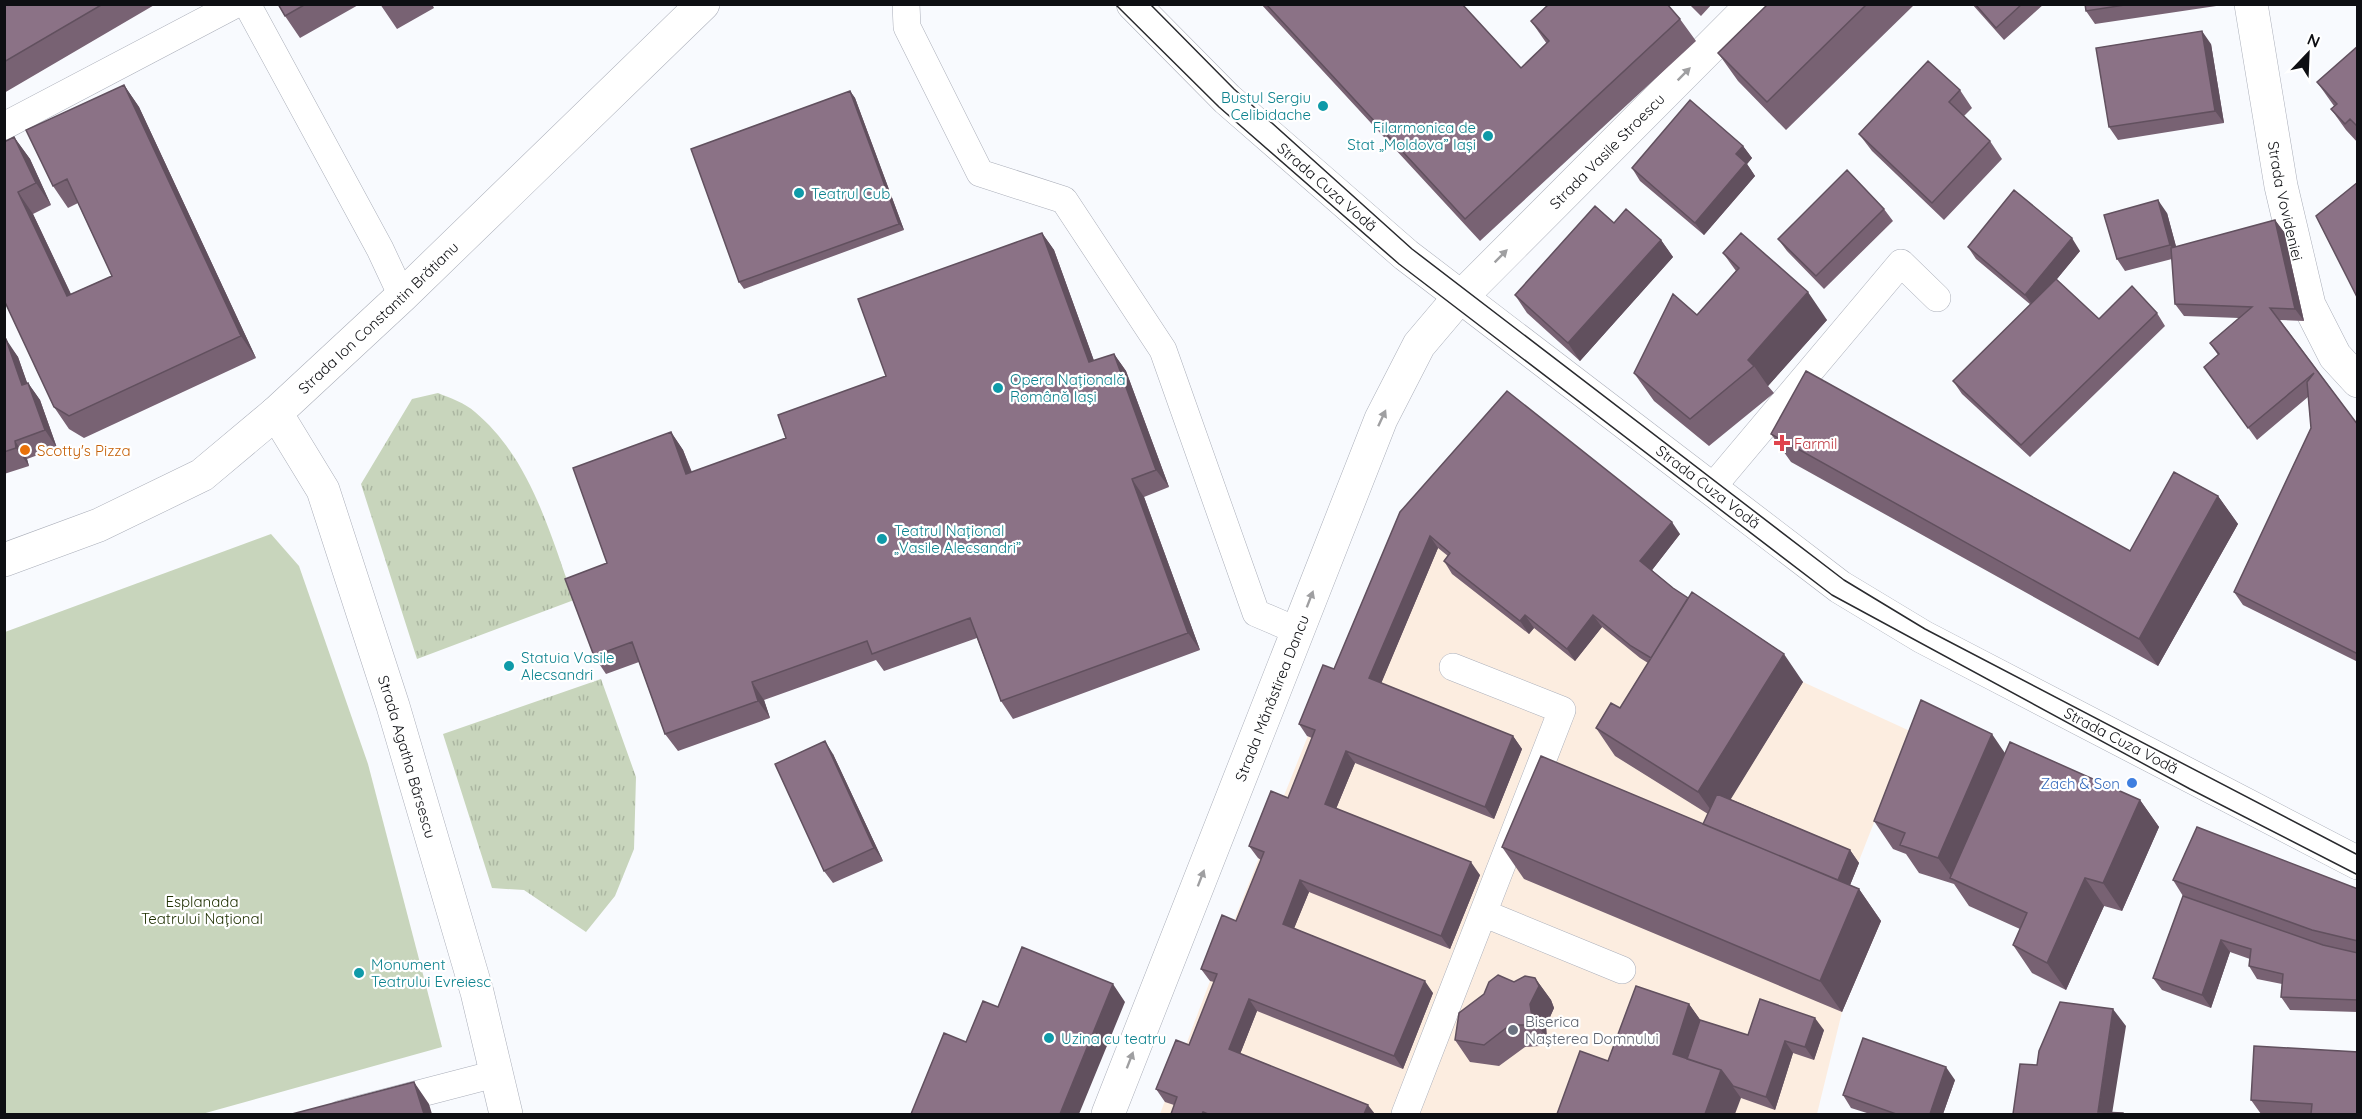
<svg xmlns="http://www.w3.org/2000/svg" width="2362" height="1119" viewBox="0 0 2362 1119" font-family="Quicksand,sans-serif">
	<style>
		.medical { fill: #fcede0 }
		.grass { fill: url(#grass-tufts) }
		.park { fill: #c8d5bc }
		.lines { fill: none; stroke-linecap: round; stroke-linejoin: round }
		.service-casing { stroke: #aaaeb9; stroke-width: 28 }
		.minor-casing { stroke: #aaaeb9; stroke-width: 34 }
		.tertiary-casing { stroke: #aaaeb9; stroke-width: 34 }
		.service { stroke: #fff; stroke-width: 27 }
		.minor { stroke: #fff; stroke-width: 33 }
		.tertiary { stroke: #fff; stroke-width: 33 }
		.tram { stroke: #2a2b2f; stroke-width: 1.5 }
		.wall { fill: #786273 }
		.shaded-wall { fill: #61505e }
		.building { fill: #8b7286; stroke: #61505e; stroke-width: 1.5 }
		.oneway { fill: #9f9fa1 }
		.culture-dot { fill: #0f9aa8; stroke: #fff; stroke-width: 2 }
		.health-dot { fill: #e0444e; stroke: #fff; stroke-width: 2 }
		.food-dot { fill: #e8710a; stroke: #fff; stroke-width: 2 }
		.shop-dot { fill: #3f7fe0; stroke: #fff; stroke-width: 2 }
		.worship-dot { fill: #6b7280; stroke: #fff; stroke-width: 2 }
		.labels { text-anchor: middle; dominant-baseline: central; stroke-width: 4.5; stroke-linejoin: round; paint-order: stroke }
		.culture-label { font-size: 15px; fill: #0d838f; stroke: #fff; text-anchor: start }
		.street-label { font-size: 15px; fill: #0e0f13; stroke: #fff }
		.health-label { font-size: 15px; fill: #be3a42; stroke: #fff; text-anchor: start }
		.food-label { font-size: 15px; fill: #c56008; stroke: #fff; text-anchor: start }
		.shop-label { font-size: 15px; fill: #366cbe; stroke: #fff; text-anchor: end }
		.park-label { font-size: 15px; fill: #213204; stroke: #fff }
		.worship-label { font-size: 15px; fill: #5b616d; stroke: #fff; text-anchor: start }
	</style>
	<defs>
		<pattern id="grass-tufts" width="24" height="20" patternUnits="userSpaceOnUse" patternTransform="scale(1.5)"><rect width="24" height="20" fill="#c8d5bc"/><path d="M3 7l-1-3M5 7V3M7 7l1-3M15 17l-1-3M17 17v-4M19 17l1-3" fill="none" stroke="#abb6a1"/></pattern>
	</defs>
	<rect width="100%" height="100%" fill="#f8fafe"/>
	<path class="medical" d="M 1515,403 L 1680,534 L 1649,573 L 1803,682 L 1910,731 L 1842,904 L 1881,921 L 1842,1012 L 1817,1114 L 1160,1114 L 1210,981 L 1331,678 Z"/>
	<path class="grass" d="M 438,393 C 450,398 465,403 475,412 C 531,459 550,534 574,600 L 417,659 L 361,484 L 412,399 Z
		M 601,679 L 636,777 L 634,849 L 615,896 L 586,932 L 524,890 L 492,888 L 443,734 Z"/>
	<path class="park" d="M 271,534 L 299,566 L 368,764 L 442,1047 L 202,1114 L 5,1114 L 5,632 Z"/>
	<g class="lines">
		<defs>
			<path id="service" d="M 247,4 L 380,249 L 402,296
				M 906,4 L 907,27 L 980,173 L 1064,200 L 1163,350 L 1256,613 L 1298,631
				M 4,126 L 236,4
				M 1710,490 L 1901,263 L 1937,298
				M 1483,913 L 1622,970
				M 341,1114 L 495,1074
				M 1405,1114 L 1562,710 L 1453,667"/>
			<g id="minor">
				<path id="s1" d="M 1133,4 L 1227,99 L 1406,255 L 1840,587 L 1923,637 L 2358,863"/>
				<path id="s2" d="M 2251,4 L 2281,186 L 2309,305 L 2335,356 L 2358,381"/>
				<path id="s3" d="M 1108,1114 L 1381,419 L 1419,345 L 1452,306 L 1753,4"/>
			</g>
			<g id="tertiary">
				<path id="s4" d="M 276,413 L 323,490 L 393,706 L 477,992 L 506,1114"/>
				<path id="s5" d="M 4,560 L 99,525 L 202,475 L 276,413 L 402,296 L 703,4"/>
			</g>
		</defs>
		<use href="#service" class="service-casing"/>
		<use href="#minor" class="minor-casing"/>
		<use href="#tertiary" class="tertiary-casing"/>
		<use href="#service" class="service"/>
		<use href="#minor" class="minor"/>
		<use href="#tertiary" class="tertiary"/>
		<path class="tram" d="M 1115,4 L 1219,107 L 1399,264 L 1832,595 L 2190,789 L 2358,875
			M 1150,4 L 1234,89 L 1412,249 L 1844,580 L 1925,629 L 2358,855"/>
	</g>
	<path class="wall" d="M 4,4 L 156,4 L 4,93 Z
		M 278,4 L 360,4 L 300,38 L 285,16 Z
		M 380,4 L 432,4 L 434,8 L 397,29 Z
		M 1261,4 L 1462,4 L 1521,68 L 1547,44 L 1531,21 L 1680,19 L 1696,41 L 1480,241 Z
		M 1689,4 L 1712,4 L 1701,16 Z
		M 1768,4 L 1913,4 L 1914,5 L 1786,130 L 1738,81 L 1718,53 Z
		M 1972,4 L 2044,4 L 2004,40 Z
		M 2085,4 L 2223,5 L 2095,24 L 2086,11 Z
		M 2211,44 L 2224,123 L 2118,140 L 2109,127 Z
		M 2358,46 L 2358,143 L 2346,130 L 2331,109 L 2334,106 L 2317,82 Z
		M 124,85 L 139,107 L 256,358 L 84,438 L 69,429 L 54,407 L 4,300 L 14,137 L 30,159 L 51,205 L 33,214 L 71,294 L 112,276 L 78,203 L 68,208 L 53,186 Z
		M 1960,90 L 1972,108 L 1964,116 L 1990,141 L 2002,159 L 1944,220 L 1872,151 L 1859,134 Z
		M 850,91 L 855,98 L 904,230 L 744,289 L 739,282 Z
		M 1743,146 L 1752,158 L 1747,164 L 1755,176 L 1704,235 L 1640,181 L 1632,168 Z
		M 1884,209 L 1893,221 L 1824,289 L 1787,251 L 1778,239 Z
		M 2167,213 L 2176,247 L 2275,220 L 2284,232 L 2304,321 L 2280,320 L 2358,425 L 2358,662 L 2243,605 L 2234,592 L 2311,428 L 2308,397 L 2257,440 L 2204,367 L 2218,355 L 2210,343 L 2239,318 L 2184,316 L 2175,304 L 2172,259 L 2125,271 L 2117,259 Z
		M 1614,223 L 1661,240 L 1673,257 L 1580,361 L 1527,313 L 1515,295 Z
		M 1042,233 L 1054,250 L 1094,361 L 1114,354 L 1126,371 L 1169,487 L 1144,497 L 1200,650 L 1013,719 L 1001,701 L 977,638 L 884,671 L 876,660 L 764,700 L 770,718 L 678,751 L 665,734 L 639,662 L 606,674 L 594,656 L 607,563 L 671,432 L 683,450 L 692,472 L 786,438 L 886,376 Z
		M 1968,247 L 2080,251 L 2056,280 L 2099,319 L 2157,313 L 2165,326 L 2030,457 L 1962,394 L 1953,381 L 2031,305 L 1976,259 Z
		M 1723,253 L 1827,320 L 1768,386 L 1774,393 L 1709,446 L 1654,401 L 1634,373 L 1697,315 L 1736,271 Z
		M 4,339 L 18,357 L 27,383 L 28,383 L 40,400 L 57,448 L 27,459 L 29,466 L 4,474 Z
		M 1771,434 L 2130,551 L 2218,496 L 2238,524 L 2158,666 L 1791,462 Z
		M 1400,512 L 1680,534 L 1652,570 L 1673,588 L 1803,682 L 1730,799 L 1850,850 L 1859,863 L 1850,885 L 1859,889 L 1881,921 L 1842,1012 L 1524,879 L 1502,847 L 1703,824 L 1708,814 L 1615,756 L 1596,728 L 1620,708 L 1648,663 L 1640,658 L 1602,627 L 1575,661 L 1534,628 L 1529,634 L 1452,574 L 1444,561 L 1448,556 L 1438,548 L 1381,683 L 1513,736 L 1522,749 L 1494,819 L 1355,763 L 1336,809 L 1480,875 L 1450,949 L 1309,892 L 1294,928 L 1433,993 L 1403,1069 L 1257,1011 L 1240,1054 L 1375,1114 L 1171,1114 L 1174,1105 L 1165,1102 L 1156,1089 L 1189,1045 L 1214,982 L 1210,981 L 1201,969 L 1236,921 L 1261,860 L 1258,858 L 1249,846 L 1288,798 L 1312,738 L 1307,736 L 1299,724 L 1334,669 Z
		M 2005,753 L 2140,800 L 2159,827 L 2122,911 L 2104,906 L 2066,990 L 2032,973 L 2013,945 L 2020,929 L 1969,906 L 1954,884 L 1919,873 L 1906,854 L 1893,849 L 1874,821 Z
		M 833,754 L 883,861 L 833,883 L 824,871 Z
		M 2173,880 L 2358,889 L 2358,1012 L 2290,1010 L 2281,997 L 2282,984 L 2257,979 L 2249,966 L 2250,959 L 2230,952 L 2211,1008 L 2162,990 L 2153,978 L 2183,896 Z
		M 1535,978 L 1551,1000 L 1554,1008 L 1546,1026 L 1547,1039 L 1540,1046 L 1525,1047 L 1499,1066 L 1470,1062 L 1455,1040 L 1514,982 Z
		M 1689,1004 L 1700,1020 L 1748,1035 L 1824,1030 L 1814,1060 L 1793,1053 L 1775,1110 L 1741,1098 L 1608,1061 Z
		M 2358,1052 L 2358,1114 L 2261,1114 L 2251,1100 Z
		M 1955,1080 L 1943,1114 L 1870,1114 L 1851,1108 L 1843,1095 Z"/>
	<path class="shaded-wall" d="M 2202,31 L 2211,44 L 2224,123 L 2215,111 Z
		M 124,85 L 139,107 L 256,358 L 241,336 Z
		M 850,91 L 855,98 L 904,230 L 899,224 Z
		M 14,137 L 30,159 L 51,205 L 36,183 Z
		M 1743,146 L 1752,158 L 1747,164 L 1755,176 L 1704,235 L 1695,223 L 1736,154 Z
		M 18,192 L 33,214 L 82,318 L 67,296 Z
		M 2158,200 L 2167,213 L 2179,257 L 2170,245 Z
		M 2275,220 L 2284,232 L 2304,321 L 2295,309 Z
		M 1042,233 L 1054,250 L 1101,380 L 1089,362 Z
		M 2072,238 L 2080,251 L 2034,307 L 2025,295 Z
		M 1661,240 L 1673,257 L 1580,361 L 1568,343 Z
		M 1808,292 L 1827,320 L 1768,386 L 1754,366 L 1748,360 Z
		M 6,339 L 18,357 L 34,402 L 22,385 Z
		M 1114,354 L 1126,371 L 1169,487 L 1156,470 Z
		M 28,383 L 40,400 L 57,448 L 45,430 Z
		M 671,432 L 683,450 L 699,492 L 686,474 Z
		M 15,441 L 27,459 L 29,466 L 16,448 Z
		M 1132,479 L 1144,497 L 1200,650 L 1188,633 Z
		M 2218,496 L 2238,524 L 2158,666 L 2139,639 Z
		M 1672,522 L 1680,534 L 1649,574 L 1640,561 Z
		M 1430,536 L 1438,548 L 1378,691 L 1369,678 Z
		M 1525,615 L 1534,628 L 1529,634 L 1520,621 Z
		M 1593,615 L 1602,627 L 1575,661 L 1567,649 Z
		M 1784,654 L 1803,682 L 1718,820 L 1698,792 Z
		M 752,682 L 764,700 L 770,718 L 758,701 Z
		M 1992,734 L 2011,762 L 1954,880 L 1938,858 Z
		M 1513,736 L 1522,749 L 1494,819 L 1485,807 Z
		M 825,741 L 833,754 L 883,861 L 874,848 Z
		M 1346,751 L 1355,763 L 1333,816 L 1325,804 Z
		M 2140,800 L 2159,827 L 2122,911 L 2103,883 Z
		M 1850,850 L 1859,863 L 1842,905 L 1833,892 Z
		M 1471,862 L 1480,875 L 1450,949 L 1441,936 Z
		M 2085,878 L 2104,906 L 2066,990 L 2047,963 Z
		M 1300,880 L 1309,892 L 1291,936 L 1283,924 Z
		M 1859,889 L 1881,921 L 1842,1012 L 1820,981 Z
		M 2221,940 L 2230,952 L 2211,1008 L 2202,995 Z
		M 1535,978 L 1551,1000 L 1554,1008 L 1546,1026 L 1547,1039 L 1532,1017 L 1530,1004 Z
		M 1425,981 L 1433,993 L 1403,1069 L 1394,1056 Z
		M 1113,984 L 1125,1002 L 1079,1114 L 1060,1114 Z
		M 1249,999 L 1257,1011 L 1237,1062 L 1229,1049 Z
		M 1689,1004 L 1709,1032 L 1695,1073 L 1673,1054 Z
		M 2113,1009 L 2126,1026 L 2112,1114 L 2098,1112 Z
		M 1815,1018 L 1824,1030 L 1814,1060 L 1805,1047 Z
		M 1785,1041 L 1793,1053 L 1775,1110 L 1766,1097 Z
		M 1946,1067 L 1955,1080 L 1943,1114 L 1930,1114 Z
		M 1721,1070 L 1741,1098 L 1735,1114 L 1705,1114 Z
		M 414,1082 L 429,1104 L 432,1114 L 424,1114 Z
		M 1368,1105 L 1375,1114 L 1364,1114 Z"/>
	<path class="building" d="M 4,4 L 103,4 L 4,62 Z
		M 278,4 L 306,4 L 285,16 Z
		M 1266,4 L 1462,4 L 1521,68 L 1549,41 L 1531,21 L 1549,4 L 1667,4 L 1680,19 L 1465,219 Z
		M 1768,4 L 1867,4 L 1767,102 L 1718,53 Z
		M 1975,4 L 2022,4 L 1996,28 Z
		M 2085,4 L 2131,4 L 2086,11 Z
		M 2202,31 L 2215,111 L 2109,127 L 2096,48 Z
		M 2358,46 L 2358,127 L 2350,119 L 2345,124 L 2331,109 L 2337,104 L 2317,82 Z
		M 1928,61 L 1960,90 L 1949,102 L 1990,141 L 1932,203 L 1859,134 Z
		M 124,85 L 241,336 L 69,416 L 54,407 L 4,300 L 4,142 L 14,137 L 36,183 L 18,192 L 67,296 L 112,276 L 67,179 L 53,186 L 26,130 Z
		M 850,91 L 899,224 L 739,282 L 691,149 Z
		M 1690,100 L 1743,146 L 1736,154 L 1746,163 L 1695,223 L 1632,168 Z
		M 1847,170 L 1884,209 L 1816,276 L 1778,239 Z
		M 2358,182 L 2358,299 L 2316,216 Z
		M 2014,190 L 2072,238 L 2025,295 L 1968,247 Z
		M 2158,200 L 2170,245 L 2117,259 L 2104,215 Z
		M 1595,206 L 1614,223 L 1626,209 L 1661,240 L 1568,343 L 1515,295 Z
		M 2275,220 L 2295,309 L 2270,308 L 2358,425 L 2358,654 L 2234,592 L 2311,428 L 2307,382 L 2314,373 L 2248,428 L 2204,367 L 2219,354 L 2210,343 L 2252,307 L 2175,304 L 2171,248 Z
		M 1042,233 L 1089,362 L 1114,354 L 1156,470 L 1132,479 L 1188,633 L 1001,701 L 970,618 L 872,654 L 867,641 L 752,682 L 758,701 L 665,734 L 632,642 L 594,656 L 565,579 L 607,563 L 573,468 L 671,432 L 686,474 L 786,438 L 778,415 L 886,376 L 858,299 Z
		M 1741,233 L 1808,292 L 1748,360 L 1754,366 L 1690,419 L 1634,373 L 1673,294 L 1697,315 L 1739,268 L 1723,253 Z
		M 2056,279 L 2099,319 L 2132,286 L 2157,313 L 2021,445 L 1953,381 Z
		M 4,339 L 6,339 L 22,385 L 28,383 L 45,430 L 15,441 L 16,448 L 4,452 Z
		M 1806,371 L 2130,551 L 2174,472 L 2218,496 L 2139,639 L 1771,434 Z
		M 1507,391 L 1672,522 L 1640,561 L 1673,588 L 1688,598 L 1651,658 L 1631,646 L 1593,615 L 1567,649 L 1525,615 L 1520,621 L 1444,561 L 1450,553 L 1430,536 L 1369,678 L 1513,736 L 1485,807 L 1346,751 L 1325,804 L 1471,862 L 1441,936 L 1300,880 L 1283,924 L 1425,981 L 1394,1056 L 1249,999 L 1229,1049 L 1368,1105 L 1364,1114 L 1208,1114 L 1203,1112 L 1202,1114 L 1171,1114 L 1177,1097 L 1156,1089 L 1176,1040 L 1189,1045 L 1217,974 L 1201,969 L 1222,915 L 1236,921 L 1264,852 L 1249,846 L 1271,791 L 1288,798 L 1315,730 L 1299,724 L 1323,665 L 1334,669 L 1400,512 Z
		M 1692,592 L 1784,654 L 1698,792 L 1596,728 L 1611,703 L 1620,708 Z
		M 1921,700 L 1992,734 L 1938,858 L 1900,845 L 1905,833 L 1874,821 Z
		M 825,741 L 874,848 L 824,871 L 775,764 Z
		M 2010,742 L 2140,800 L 2103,883 L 2085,878 L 2047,963 L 2013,945 L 2027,913 L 1950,878 Z
		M 1541,756 L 1859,889 L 1820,981 L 1502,847 Z
		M 1717,794 L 1850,850 L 1838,880 L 1703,824 Z
		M 2197,827 L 2358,889 L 2358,941 L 2312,930 L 2173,880 Z
		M 2183,896 L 2323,945 L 2358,953 L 2358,1000 L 2281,997 L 2283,974 L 2249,966 L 2251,949 L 2221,940 L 2202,995 L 2153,978 Z
		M 1022,947 L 1113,984 L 1060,1114 L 911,1114 L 944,1033 L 966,1042 L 983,1001 L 998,1007 Z
		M 1498,975 L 1514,982 L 1525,976 L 1535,978 L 1539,986 L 1530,1004 L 1532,1017 L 1525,1025 L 1510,1025 L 1484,1045 L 1455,1040 L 1459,1013 L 1484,994 L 1489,982 Z
		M 1636,986 L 1689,1004 L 1673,1054 L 1721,1070 L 1705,1114 L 1557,1114 L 1580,1051 L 1608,1061 Z
		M 1760,999 L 1815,1018 L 1805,1047 L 1785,1041 L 1766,1097 L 1733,1086 L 1721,1070 L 1687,1059 L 1700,1020 L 1748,1035 Z
		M 2060,1002 L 2113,1009 L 2098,1112 L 2123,1113 L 2123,1114 L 2013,1114 L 2020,1064 L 2037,1065 L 2039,1051 Z
		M 1863,1038 L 1946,1067 L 1930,1114 L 1896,1114 L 1843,1095 Z
		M 2254,1046 L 2358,1052 L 2358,1114 L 2311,1114 L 2312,1104 L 2251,1100 Z
		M 414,1082 L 424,1114 L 292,1114 Z"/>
	<defs><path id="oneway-solid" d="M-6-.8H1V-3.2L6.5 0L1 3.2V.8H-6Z" transform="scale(1.5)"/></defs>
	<g class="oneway">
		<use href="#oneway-solid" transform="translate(1684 74) rotate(-45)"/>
		<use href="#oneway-solid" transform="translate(1501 256) rotate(-45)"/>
		<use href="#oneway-solid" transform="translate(1382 418) rotate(-65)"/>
		<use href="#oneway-solid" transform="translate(1310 599) rotate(-69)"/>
		<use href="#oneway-solid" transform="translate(1201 878) rotate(-69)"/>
		<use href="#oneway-solid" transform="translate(1130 1060) rotate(-69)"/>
	</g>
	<g class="culture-dot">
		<circle cx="1323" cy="106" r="6"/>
		<circle cx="1488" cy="136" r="6"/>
		<circle cx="799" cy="193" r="6"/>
		<circle cx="998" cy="388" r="6"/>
		<circle cx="882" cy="539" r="6"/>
		<circle cx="509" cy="666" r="6"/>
		<circle cx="359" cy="973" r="6"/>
		<circle cx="1049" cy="1038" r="6"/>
	</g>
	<path class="health-dot" d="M1779 434h6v6h6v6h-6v6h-6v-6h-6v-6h6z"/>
	<circle class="food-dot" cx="25" cy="450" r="6"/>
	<circle class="shop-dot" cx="2132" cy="783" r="6"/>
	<circle class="worship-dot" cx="1513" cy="1030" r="6"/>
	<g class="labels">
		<g class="culture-label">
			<text x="1311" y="97" text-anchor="end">Bustul Sergiu<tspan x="1311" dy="17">Celibidache</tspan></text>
			<text x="1476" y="127" text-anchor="end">Filarmonica de<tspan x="1476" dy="17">Stat „Moldova” Iași</tspan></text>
			<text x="811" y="193">Teatrul Cub</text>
			<text x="1010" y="379">Opera Națională<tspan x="1010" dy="17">Română Iași</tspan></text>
			<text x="894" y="530">Teatrul Național<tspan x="894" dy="17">„Vasile Alecsandri”</tspan></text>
			<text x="521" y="657">Statuia Vasile<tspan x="521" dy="17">Alecsandri</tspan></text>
			<text x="371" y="964">Monument<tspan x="371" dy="17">Teatrului Evreiesc</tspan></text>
			<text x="1061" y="1038">Uzina cu teatru</text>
		</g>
		<g class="street-label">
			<text stroke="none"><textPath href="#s3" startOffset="1100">Strada Vasile Stroescu</textPath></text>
			<text stroke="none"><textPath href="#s1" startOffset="267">Strada Cuza Vodă</textPath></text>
			<text stroke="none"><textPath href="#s2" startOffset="200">Strada Vovideniei</textPath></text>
			<text stroke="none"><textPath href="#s5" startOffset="452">Strada Ion Constantin Brătianu</textPath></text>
			<text stroke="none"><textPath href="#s1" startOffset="752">Strada Cuza Vodă</textPath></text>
			<text stroke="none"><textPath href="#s3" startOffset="447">Strada Mănăstirea Dancu</textPath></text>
			<text stroke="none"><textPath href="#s1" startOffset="1238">Strada Cuza Vodă</textPath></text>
			<text stroke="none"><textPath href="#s4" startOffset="370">Strada Agatha Bârsescu</textPath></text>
		</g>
		<g class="health-label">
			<text x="1794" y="443">Farmil</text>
		</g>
		<g class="food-label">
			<text x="37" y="450">Scotty's Pizza</text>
		</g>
		<g class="shop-label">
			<text x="2120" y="783">Zach &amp; Son</text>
		</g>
		<g class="park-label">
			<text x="202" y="901">Esplanada<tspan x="202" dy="17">Teatrului Național</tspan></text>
		</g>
		<g class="worship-label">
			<text x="1525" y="1021">Biserica<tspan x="1525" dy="17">Nașterea Domnului</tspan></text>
		</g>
	</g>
	<rect width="2362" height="1119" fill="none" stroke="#0e0f13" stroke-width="12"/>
	<g transform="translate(2308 54) rotate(23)" stroke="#ffffff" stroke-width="4.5" paint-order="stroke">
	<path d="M0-4.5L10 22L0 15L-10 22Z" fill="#0e0f13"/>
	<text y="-9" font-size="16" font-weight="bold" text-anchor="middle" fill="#0e0f13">N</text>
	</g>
</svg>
